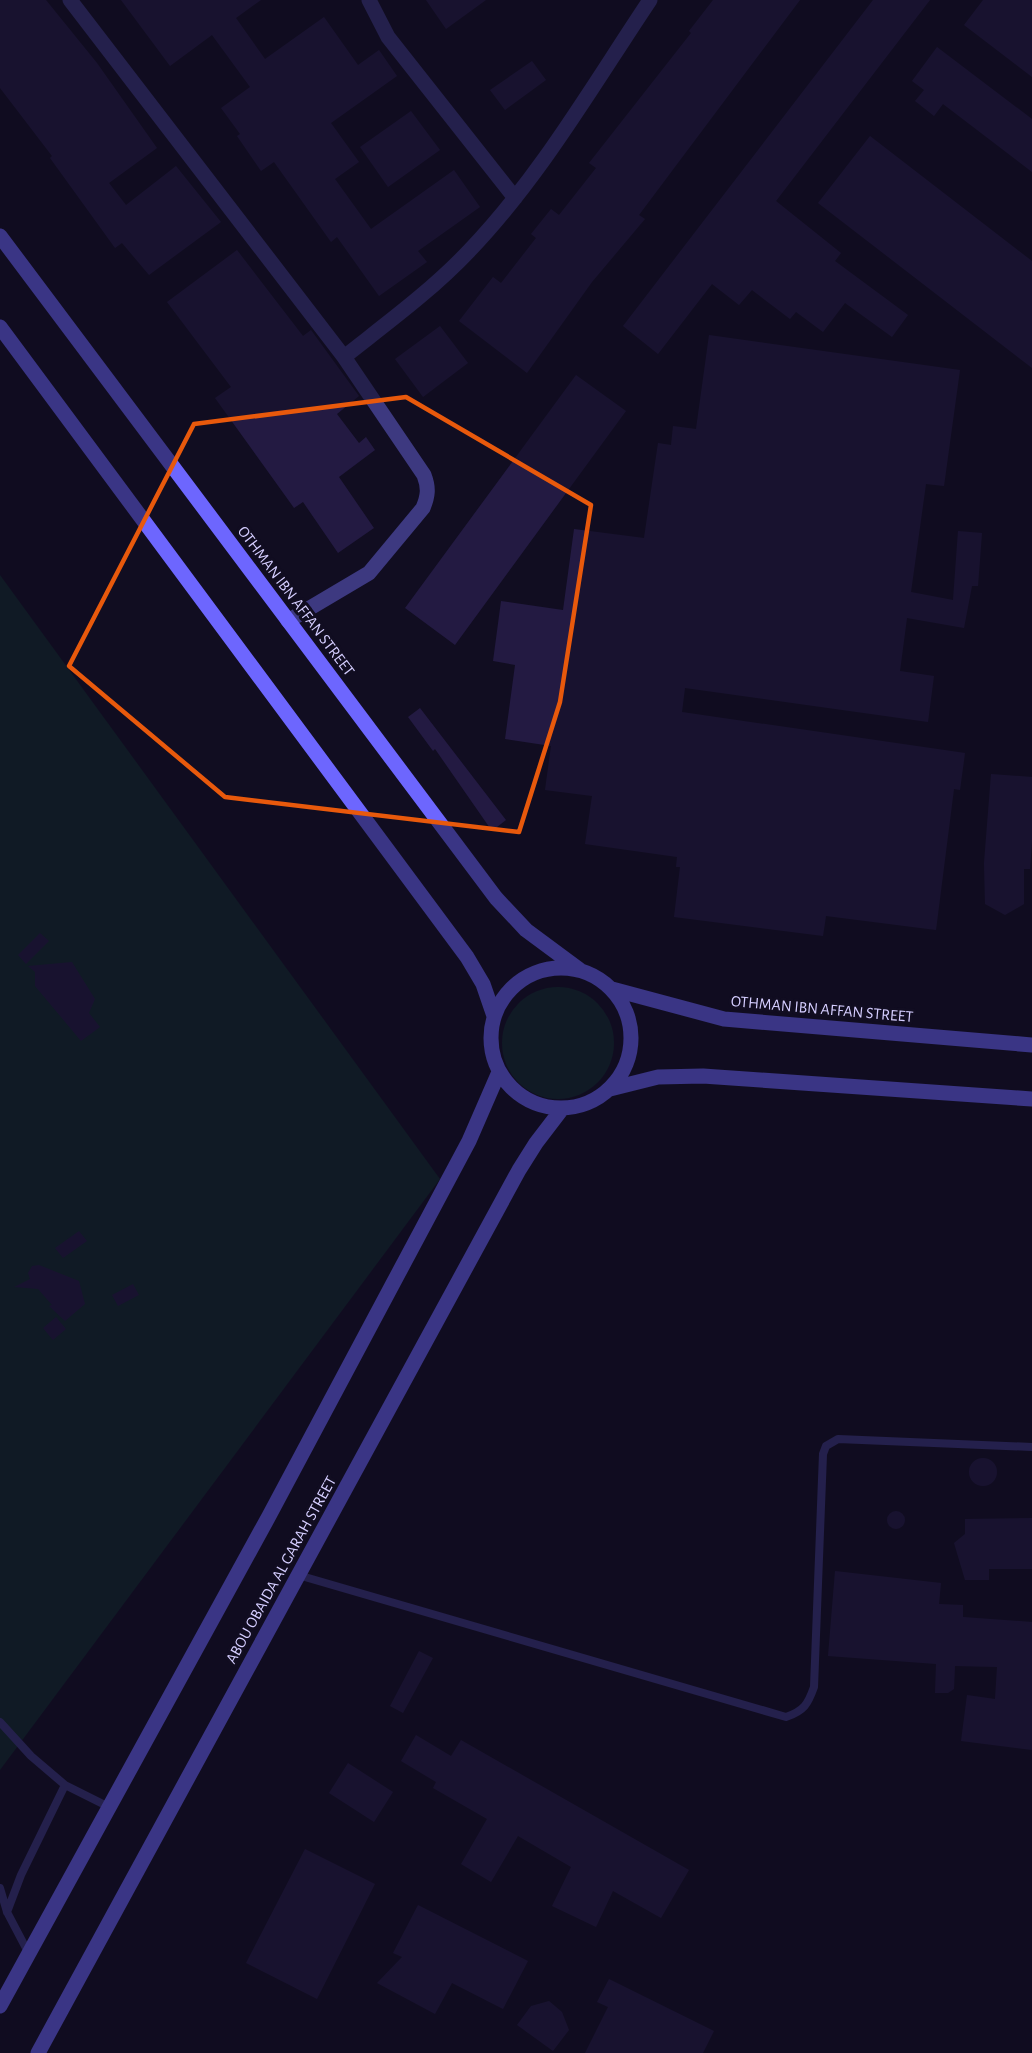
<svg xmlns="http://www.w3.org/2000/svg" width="1032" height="2053" viewBox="0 0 1032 2053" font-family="'Alegreya Sans',sans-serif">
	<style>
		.green { fill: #102b2b }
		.building { fill: #231a42 }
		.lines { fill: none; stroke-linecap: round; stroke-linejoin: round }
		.lane { stroke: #3d3980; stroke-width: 8 }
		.street { stroke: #3d3980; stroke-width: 15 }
		.secondary { stroke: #6d66fe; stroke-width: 15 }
		.marked { fill: none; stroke: #e8590c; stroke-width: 4.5; stroke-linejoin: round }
		.labels { text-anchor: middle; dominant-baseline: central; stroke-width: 6; stroke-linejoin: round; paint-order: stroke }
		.street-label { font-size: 16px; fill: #d5ceff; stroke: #110d21 }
	</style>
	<rect width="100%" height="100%" fill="#110d21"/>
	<path class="green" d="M 0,575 L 440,1179 L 0,1770 Z
		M502 1043a56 56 0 1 1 112 0a56 56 0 1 1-112 0Z"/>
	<path class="building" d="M 0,0 L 46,0 L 97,63 L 157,148 L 109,183 L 126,205 L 176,166 L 221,222 L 149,275 L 122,243 L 115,248 L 50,158 L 52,156 L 0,88 Z
		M 121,0 L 261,0 L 236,18 L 265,59 L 324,17 L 358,65 L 379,50 L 397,76 L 331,123 L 359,162 L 335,179 L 371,229 L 454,170 L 480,207 L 418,251 L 427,262 L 379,296 L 337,237 L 331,242 L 274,162 L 261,171 L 237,136 L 240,134 L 221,108 L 250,87 L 212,35 L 170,66 Z
		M 426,0 L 486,0 L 446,29 Z
		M 713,0 L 800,0 L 639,215 L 645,219 L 592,282 L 527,373 L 459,321 L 493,277 L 501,283 L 536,238 L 531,234 L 551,209 L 559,215 L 596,168 L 589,163 L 691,33 L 689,31 Z
		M 873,0 L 930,0 L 776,201 L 841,253 L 835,261 L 908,315 L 892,337 L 845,303 L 823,332 L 796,312 L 790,319 L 752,290 L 739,305 L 712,284 L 658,354 L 623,326 Z
		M 983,0 L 1032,0 L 1032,77 L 964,25 Z
		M 937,47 L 1032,119 L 1032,172 L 943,104 L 934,116 L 915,101 L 924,90 L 912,81 Z
		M 532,61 L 546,80 L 505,110 L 490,90 Z
		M 411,111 L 440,150 L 388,187 L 360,147 Z
		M 870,136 L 1032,261 L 1032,368 L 818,203 Z
		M 237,250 L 303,336 L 311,330 L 359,396 L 337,414 L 359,443 L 366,437 L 375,450 L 339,477 L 374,528 L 338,553 L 303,502 L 294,508 L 215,398 L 231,387 L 167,302 Z
		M 440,326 L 468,363 L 423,397 L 395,359 Z
		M 709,335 L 960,370 L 944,486 L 926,484 L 911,592 L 953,600 L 958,531 L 982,533 L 978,586 L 972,586 L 964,628 L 907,618 L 900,671 L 934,676 L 928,722 L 685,688 L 682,712 L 965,753 L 960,790 L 954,789 L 936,930 L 826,916 L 823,936 L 674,917 L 680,867 L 676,867 L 677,857 L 585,844 L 592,796 L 545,790 L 551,746 L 505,739 L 515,665 L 493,661 L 501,601 L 563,610 L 574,529 L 644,538 L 658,443 L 671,445 L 673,426 L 696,429 Z
		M 576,375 L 626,411 L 455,645 L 405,608 Z
		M 420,708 L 506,820 L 492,831 L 435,749 L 433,751 L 408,717 Z
		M 991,774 L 1032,777 L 1032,841 L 1030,869 L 1024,869 L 1024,904 L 1005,915 L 985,904 L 984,863 Z
		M 40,933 L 49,941 L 26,964 L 18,955 Z
		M 72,962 L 95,999 L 89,1013 L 100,1027 L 81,1041 L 35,986 L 35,972 L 28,966 Z
		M 79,1231 L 87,1241 L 63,1258 L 55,1248 Z
		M 39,1265 L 79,1281 L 85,1304 L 65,1321 L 49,1306 L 52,1305 L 38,1289 L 14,1287 L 30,1279 L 28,1273 L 32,1266 Z
		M 133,1284 L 139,1295 L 118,1306 L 112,1295 Z
		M 56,1317 L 66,1329 L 53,1340 L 43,1328 Z
		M969 1472a14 14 0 1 1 28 0a14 14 0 1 1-28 0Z
		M887 1520a9 9 0 1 1 18 0a9 9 0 1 1-18 0Z
		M 1032,1518 L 1032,1569 L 989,1569 L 989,1580 L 965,1580 L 954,1543 L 965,1534 L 965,1519 Z
		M 835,1571 L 941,1583 L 939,1604 L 963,1605 L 963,1617 L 1032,1622 L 1032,1750 L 961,1741 L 967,1695 L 995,1699 L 997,1667 L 955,1666 L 954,1689 L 948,1693 L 935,1693 L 936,1664 L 828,1656 Z
		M 419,1651 L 433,1658 L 403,1713 L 390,1706 Z
		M 416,1735 L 451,1756 L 461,1740 L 689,1870 L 661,1918 L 613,1891 L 596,1927 L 552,1906 L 571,1867 L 518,1836 L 491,1882 L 461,1864 L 487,1819 L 433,1788 L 436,1782 L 401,1761 Z
		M 348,1763 L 393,1792 L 374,1822 L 329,1793 Z
		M 305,1849 L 375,1884 L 317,1999 L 246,1963 Z
		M 418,1905 L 528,1961 L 503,2009 L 452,1983 L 435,2014 L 377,1983 L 402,1957 L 393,1953 Z
		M 609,1979 L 714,2031 L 703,2053 L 585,2053 L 608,2007 L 597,2002 Z
		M 549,2001 L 562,2012 L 569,2030 L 553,2051 L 517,2025 L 531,2006 Z"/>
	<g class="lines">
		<path class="lane" d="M 298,1575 L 786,1717 C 804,1711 808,1704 814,1687 L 823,1454 L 826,1446 L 838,1439 L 1032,1447
			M 0,1722 L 31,1756 L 65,1785 L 109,1807
			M 0,1888 L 7,1912 L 28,1952
			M 7,1912 L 21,1875 L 65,1785"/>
		<path class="street" d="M 70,0 L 344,357 C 387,323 431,291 469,251 C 540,177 593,85 650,0
			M 369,0 L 388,37 L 515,198
			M 288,621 L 369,573 L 423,508 C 428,496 429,488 424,475 L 344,357"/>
		<path class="secondary" d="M 0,236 L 496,898 L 526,930 L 580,970
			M 0,327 L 467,957 L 483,984 L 494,1016
			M491 1038a70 70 0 1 1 140 0a70 70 0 1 1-140 0Z
			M 612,989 L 724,1019 L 1032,1045
			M 610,1089 L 658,1077 L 703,1076 L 1032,1099
			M 0,2006 L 269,1516 L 469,1141 L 499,1072
			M 38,2053 L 519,1170 L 536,1143 L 562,1109"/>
	</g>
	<path d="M0 0H1032V2053H0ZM 406,397 L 591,505 L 560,702 L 519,832 L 225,797 L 69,666 L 194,424 Z" fill="#110d21" fill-opacity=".55" fill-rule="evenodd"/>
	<path class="marked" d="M 406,397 L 591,505 L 560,702 L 519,832 L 225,797 L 69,666 L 194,424 Z"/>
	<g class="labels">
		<g class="street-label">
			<text transform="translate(296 601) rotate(53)">OTHMAN IBN AFFAN STREET</text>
			<text transform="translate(822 1009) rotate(5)">OTHMAN IBN AFFAN STREET</text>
			<text transform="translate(281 1570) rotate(-61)">ABOU OBAIDA AL GARAH STREET</text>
		</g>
	</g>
</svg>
